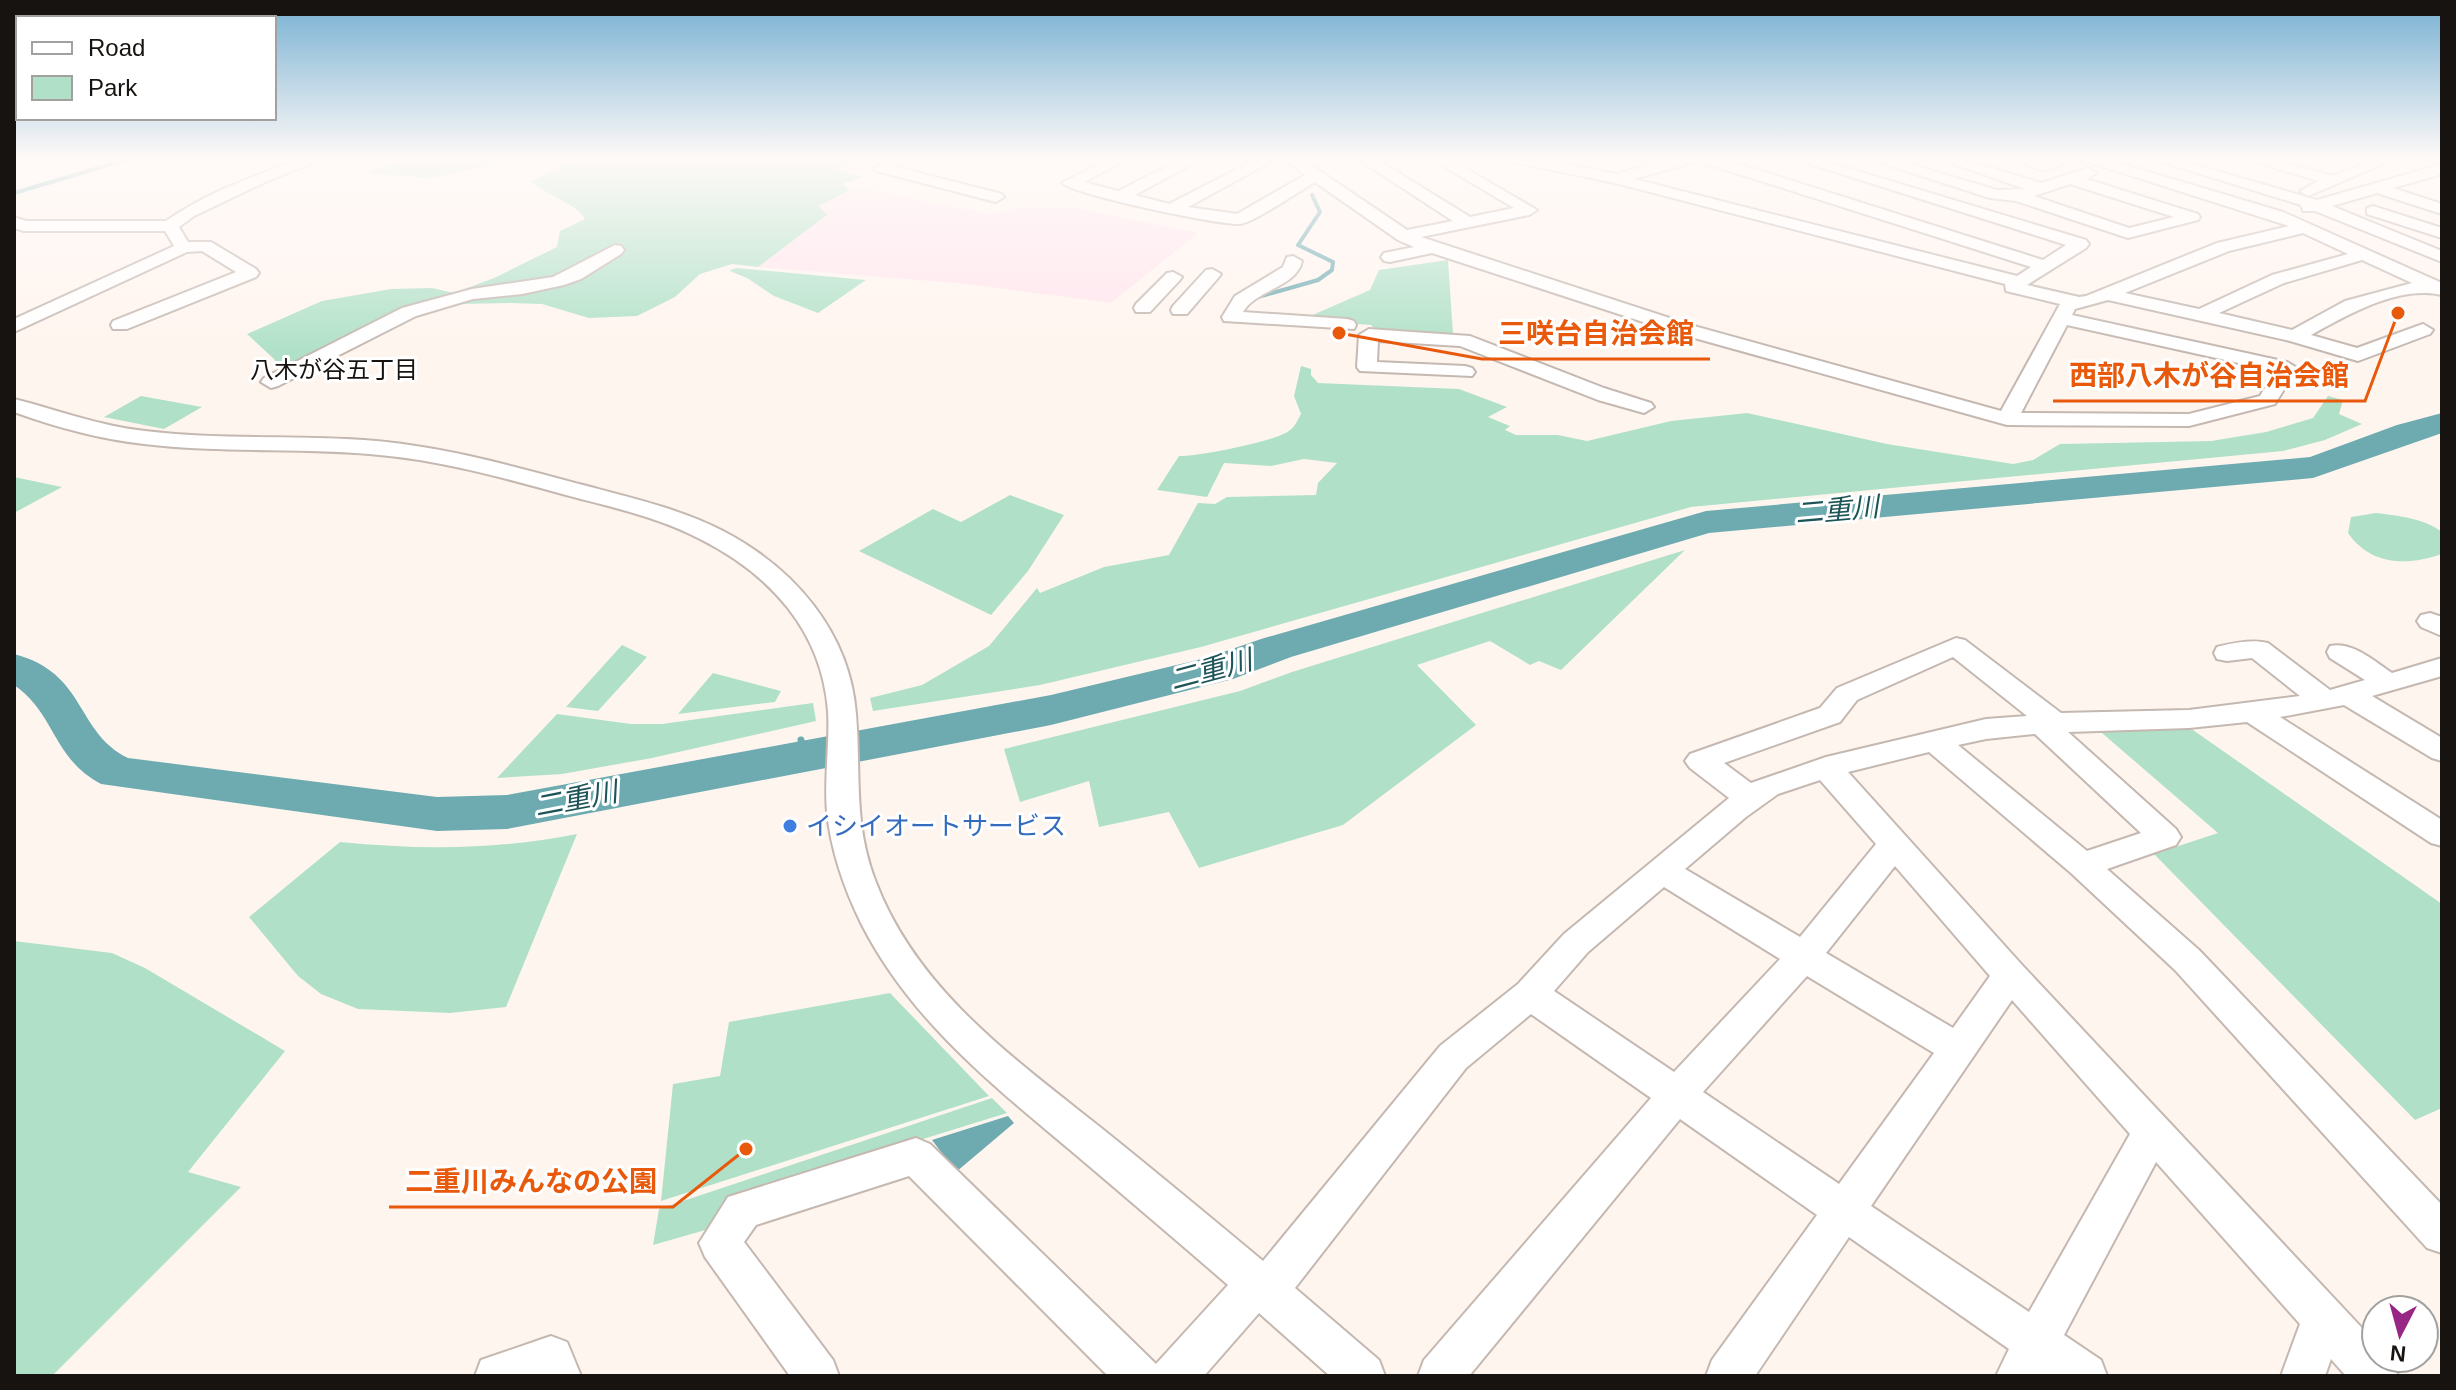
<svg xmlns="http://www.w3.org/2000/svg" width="2456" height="1390" viewBox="0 0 2456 1390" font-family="Arial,'Noto Sans JP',sans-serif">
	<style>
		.education { fill: #ffe5ee }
		.green { fill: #b0e1c8 }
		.water { fill: #6dabb1 }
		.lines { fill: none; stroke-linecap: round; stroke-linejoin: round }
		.stream-far1 { stroke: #6dabb1; stroke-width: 4 }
		.stream { stroke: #6dabb1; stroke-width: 7 }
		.river { fill: #6dabb1; fill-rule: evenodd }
		.minor-casing { stroke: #c4b8b1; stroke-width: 4 }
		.minor { fill: #fff; fill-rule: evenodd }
		.shop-dot { fill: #3f7fe0; stroke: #fff; stroke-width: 3 }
		.labels { text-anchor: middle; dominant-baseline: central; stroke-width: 6; stroke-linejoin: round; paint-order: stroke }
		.far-neighbourhood-label { font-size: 24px; fill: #171310; stroke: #fff }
		.shop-label { font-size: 26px; fill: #366cbe; stroke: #fff; text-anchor: start }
		.water-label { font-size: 28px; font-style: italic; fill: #1d5458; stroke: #fff }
		.leader { fill: none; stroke: #e8590c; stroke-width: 3 }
		.callout-dot { fill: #e8590c; stroke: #fff; stroke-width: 3 }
		.callout-label { font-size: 28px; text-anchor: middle; font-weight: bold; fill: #e8590c; stroke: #fff; stroke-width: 6; stroke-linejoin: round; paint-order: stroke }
	</style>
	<rect width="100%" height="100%" fill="#fff5ef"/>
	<path class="education" d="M 866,189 L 991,214 L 1020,207 L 1076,208 L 1198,233 L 1111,303 L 968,284 L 758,267 L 826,216 L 819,206 L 850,190 Z"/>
	<path class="green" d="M 415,157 L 532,157 L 431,178 L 366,173 Z
		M 572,157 L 868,157 L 837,169 L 863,177 L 843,184 L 850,190 L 819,206 L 827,215 L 758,267 L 732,264 L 700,274 L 675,297 L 637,316 L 589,318 L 542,304 L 512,303 L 407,305 L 281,374 L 274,359 L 247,334 L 322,301 L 391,289 L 432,288 L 454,293 L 494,278 L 557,247 L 560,231 L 585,219 C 579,205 544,194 531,181 L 574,160 Z
		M 1448,260 L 1453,334 L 1449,336 L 1378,333 L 1371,325 L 1301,320 L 1370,290 L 1379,270 Z
		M 737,268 L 866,280 L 818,313 L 774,296 L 747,278 L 732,272 L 730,270 Z
		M 1301,366 L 1311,369 L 1311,375 L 1318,383 L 1459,389 L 1507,407 L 1488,417 L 1510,426 L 1505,430 L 1516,435 L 1558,435 L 1587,441 L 1671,421 L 1747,413 L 1887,444 L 2013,464 L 2033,460 L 2060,444 L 2211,441 L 2266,432 L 2313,418 L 2328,396 L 2343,400 L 2339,414 L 2362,424 L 2325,440 L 2283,451 L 1691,507 L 1201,647 L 1040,685 L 873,711 L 870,698 L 922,685 L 989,646 L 1037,588 L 1040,593 L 1104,567 L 1169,555 L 1198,503 L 1215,504 L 1227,497 L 1316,495 L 1318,483 L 1337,463 L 1304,459 L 1271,466 L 1224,463 L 1207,497 L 1157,490 L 1179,456 C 1195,457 1279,441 1290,430 C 1295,427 1298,419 1301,414 L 1294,396 Z
		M 141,396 L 202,407 L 164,429 L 104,417 Z
		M 14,477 L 62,487 L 14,513 Z
		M 1010,495 L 1064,515 L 1028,571 L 991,615 L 859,551 L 933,509 L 961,522 Z
		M 2376,513 C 2400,516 2423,518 2442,532 L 2442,554 C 2408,566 2371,566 2348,533 L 2351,517 Z
		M 1685,550 L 1561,670 L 1539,661 L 1530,665 L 1490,641 L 1417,665 L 1476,725 L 1343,825 L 1199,868 L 1169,812 L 1099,827 L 1089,781 L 1020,802 L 1004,749 L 1240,691 L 1292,672 Z
		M 622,645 L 647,657 L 598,711 L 566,707 Z
		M 713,673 L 781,691 L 775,702 L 678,714 Z
		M 813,703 L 816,721 L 652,758 L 562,774 L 497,778 L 557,714 L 631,724 L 662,724 Z
		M 2176,725 L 2193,730 L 2442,904 L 2442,1108 L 2415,1120 L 2154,854 L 2218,833 L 2095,727 Z
		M 577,834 L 506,1007 L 450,1013 L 358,1009 L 321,994 L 298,976 L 249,917 L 340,842 C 423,850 495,850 577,834 Z
		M 14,941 L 112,953 L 145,968 L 285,1051 L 188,1172 L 241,1187 L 52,1376 L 14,1376 Z
		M 890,993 L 989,1096 L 661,1201 L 673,1084 L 720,1076 L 729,1022 Z
		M 992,1098 L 1007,1113 L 723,1201 L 709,1229 L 653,1245 L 659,1209 Z"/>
	<path class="water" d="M 1008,1116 L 1014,1123 L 956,1172 L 932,1140 Z"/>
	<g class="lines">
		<path class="stream-far1" d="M 14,193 L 135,157
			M 1251,299 L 1318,280 L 1332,270 L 1333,262 L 1298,245 L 1320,212 L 1312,195"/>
		<path class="stream" d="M 801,740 L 804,757"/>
		<path class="river" d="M 2442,413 L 2442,433 L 2313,478 L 1709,533 L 1291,657 L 1233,679 L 1051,725 L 507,829 L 437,831 L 101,784 C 52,758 56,714 14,685 L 14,654 C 87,673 75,732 128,758 L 437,797 L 507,795 L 1051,695 L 1206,658 L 1261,639 L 1706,511 L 2310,457 L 2397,425 Z"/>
		<defs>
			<path id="minor" d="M 306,157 L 328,157 L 272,179 L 194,216 L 179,227 L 188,242 L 211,242 L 256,269 L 259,273 L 256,277 L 127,329 L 113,329 L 111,325 L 113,321 L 236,272 L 202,251 L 187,252 L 14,332 L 14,319 L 174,246 L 165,231 L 24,231 L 14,228 L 14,217 L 26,221 L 166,221 C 207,192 259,174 306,157 Z
				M 895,157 L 915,157 L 896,167 L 1002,194 L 1004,197 L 996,202 L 876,171 L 873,168 Z
				M 1113,157 L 1132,157 L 1084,182 L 1118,191 L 1186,157 L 1205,157 L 1135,195 L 1169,204 L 1261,157 L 1280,157 L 1188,207 L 1237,214 L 1305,175 L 1282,157 L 1299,157 L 1407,230 L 1453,221 L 1355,157 L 1373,157 L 1470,217 L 1514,208 L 1428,157 L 1446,157 L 1537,210 L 1529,215 L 1421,237 L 1694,326 L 2001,411 L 2060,304 L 2006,291 L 2005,284 L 1615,183 L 1504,160 L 1502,157 L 1531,157 L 1616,174 L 1677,157 L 1717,157 L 2043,260 L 2066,245 L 1788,157 L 1811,157 L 2086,240 L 2089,244 L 2086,248 L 2027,285 L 2079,297 L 2086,296 L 2217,243 L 2289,226 L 2076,158 L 2044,171 L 2006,157 L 2029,157 L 2043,161 L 2055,157 L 2099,157 L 2283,212 L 2442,283 L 2442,295 C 2399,285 2349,314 2311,335 L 2357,348 L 2423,324 L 2433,330 L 2430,334 L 2358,361 L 2290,341 L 2108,300 L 2075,309 L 2072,315 L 2287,362 L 2297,368 L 2275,404 L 2189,426 L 2007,425 L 1680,334 L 1432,253 L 1390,262 L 1384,261 L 1381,257 L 1384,253 L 1414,247 L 1398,240 L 1315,182 C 1301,190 1253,223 1240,224 C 1217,225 1076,195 1062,183 ZM 1698,161 L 2031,267 L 2017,276 L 1634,179 ZM 2303,233 L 2348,254 L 2272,275 L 2199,309 L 2125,293 L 2229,251 ZM 2362,260 L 2412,283 L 2345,301 L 2292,330 L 2219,313 L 2284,283 ZM 2067,325 L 2275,371 L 2260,396 L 2189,414 L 2021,413 Z
				M 1863,157 L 1886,157 L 1997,190 L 2025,189 L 1935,157 L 1957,157 L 2041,183 L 2088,168 L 2096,173 L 2086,179 L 2198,214 L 2200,217 L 2198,220 L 2128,238 L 2016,201 L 1990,198 ZM 2070,184 L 2174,217 L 2129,228 L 2034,196 Z
				M 2146,157 L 2169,157 L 2317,200 L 2442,164 L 2442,174 L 2393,188 L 2442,204 L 2442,214 L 2377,193 L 2332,206 L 2442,251 L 2442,262 L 2315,211 L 2303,211 L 2301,205 Z
				M 2239,157 L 2263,157 L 2333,176 L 2380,157 L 2400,157 L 2308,196 L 2300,191 L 2318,181 Z
				M 2373,206 L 2442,228 L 2442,238 L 2367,214 L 2367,208 Z
				M 615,245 L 621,246 L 624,250 L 621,254 L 581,279 L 564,285 L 522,294 L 473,299 L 416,316 L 278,386 L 271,388 L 261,382 L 264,378 L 402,308 L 472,289 L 553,277 Z
				M 1293,256 L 1302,261 C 1296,288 1256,289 1243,312 L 1347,319 L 1354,321 L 1356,325 L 1354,329 L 1224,321 L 1222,317 L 1235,296 L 1283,267 L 1287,257 Z
				M 1212,269 L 1221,274 L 1218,278 L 1187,314 L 1173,314 L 1171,310 L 1173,306 L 1206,270 Z
				M 1173,272 L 1182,277 L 1179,281 L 1150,312 L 1136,312 L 1134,308 L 1136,304 L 1167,273 Z
				M 1369,329 L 1470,336 L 1604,388 L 1651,403 L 1654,407 L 1644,413 L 1598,400 L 1460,346 L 1378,341 L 1377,362 L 1465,366 L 1472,368 L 1475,372 L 1472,376 L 1360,371 L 1357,367 L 1359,335 Z
				M 14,399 C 58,410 99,426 145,431 C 218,440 291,435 364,440 C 437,445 509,465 579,484 C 628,497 678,508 723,531 C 794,568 850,632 856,714 C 861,774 853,822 875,880 C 916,989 1012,1057 1100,1127 C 1155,1171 1209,1216 1263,1261 L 1440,1046 L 1518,984 L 1564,934 L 1729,798 L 1690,768 L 1685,761 L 1690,754 L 1820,708 L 1837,688 L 1956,638 L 1965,640 L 2061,713 L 2189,710 L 2300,696 L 2252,658 L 2227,661 L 2217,659 L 2214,653 L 2217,647 C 2233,643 2252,639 2268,643 L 2330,690 L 2365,680 L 2330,658 L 2327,652 L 2330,646 C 2352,641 2374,661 2392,673 L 2442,658 L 2442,676 L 2372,696 L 2442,738 L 2442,761 L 2432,758 L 2344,705 L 2280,717 L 2442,820 L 2442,846 L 2431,843 L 2247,722 L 2189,728 L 2068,732 L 2176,829 L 2181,837 L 2176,845 L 2107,869 L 2199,950 L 2442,1205 L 2442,1253 L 2427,1248 L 2175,970 L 2071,873 L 1929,752 L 1848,772 L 2022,965 L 2376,1343 L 2376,1358 L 2392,1360 L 2398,1376 L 2346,1376 L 2331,1359 L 2325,1376 L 2281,1376 L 2300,1324 L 2156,1162 L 2064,1335 L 2101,1360 L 2107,1376 L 1996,1376 L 2009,1349 L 1849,1237 L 1755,1376 L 1706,1376 L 1712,1360 L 1817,1215 L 1680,1119 L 1469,1376 L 1418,1376 L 1424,1360 L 1651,1098 L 1531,1014 L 1466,1068 L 1295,1288 L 1379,1360 L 1385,1376 L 1330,1376 L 1259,1313 L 1204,1376 L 1108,1376 L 909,1176 L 756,1225 L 744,1242 L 833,1360 L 839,1376 L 790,1376 L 705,1257 L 699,1243 L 728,1197 L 916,1138 L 930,1144 L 1156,1364 L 1228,1285 C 1175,1239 1122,1194 1069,1149 C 989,1082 909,1018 861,923 C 844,888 831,851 827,812 C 824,778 830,745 828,711 C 822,631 770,574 700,539 C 658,517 611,507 566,495 C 501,477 436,459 369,454 C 294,448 219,453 144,444 C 99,439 56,427 14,412 ZM 1953,657 L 2027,716 L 1986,719 L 1826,757 L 1751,783 L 1724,763 L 1840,722 L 1857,700 ZM 2035,734 L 2141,833 L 2087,851 L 1958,745 L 1986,739 ZM 1820,780 L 1876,844 L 1800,937 L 1685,869 L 1746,817 L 1778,794 ZM 1895,866 L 1990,976 L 1953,1028 L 1826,953 ZM 1664,887 L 1780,959 L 1674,1072 L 1554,991 L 1588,952 ZM 1807,976 L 1934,1053 L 1839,1184 L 1703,1092 ZM 2012,1000 L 2130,1134 L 2029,1312 L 1871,1206 Z
				M 2430,613 L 2442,617 L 2442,636 L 2421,627 L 2417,621 L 2421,615 Z
				M 551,1336 L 567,1342 L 581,1376 L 475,1376 L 481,1360 Z"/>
		</defs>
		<use href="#minor" class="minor-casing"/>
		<use href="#minor" class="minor"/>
	</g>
	<linearGradient id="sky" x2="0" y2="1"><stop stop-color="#77b0d2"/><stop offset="0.45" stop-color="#fffaf8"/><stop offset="1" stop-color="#fffaf8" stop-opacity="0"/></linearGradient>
	<rect width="2456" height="352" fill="url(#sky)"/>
	<circle class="shop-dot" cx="790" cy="826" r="8"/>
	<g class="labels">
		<g class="far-neighbourhood-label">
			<text x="334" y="369">八木が谷五丁目</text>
		</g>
		<g class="shop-label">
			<text x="806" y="826">イシイオートサービス</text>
		</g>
		<g class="water-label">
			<text transform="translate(1837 510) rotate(-5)">二重川</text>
			<text transform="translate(1211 670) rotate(-15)">二重川</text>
			<text transform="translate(576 799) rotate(-11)">二重川</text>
		</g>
	</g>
	<path class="leader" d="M1339 333L1482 359H1710M2398 313L2365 401H2053M746 1149L673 1207H389"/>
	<g class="callout-dot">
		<circle cx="1339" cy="333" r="8"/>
		<circle cx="2398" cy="313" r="8"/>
		<circle cx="746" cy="1149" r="8"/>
	</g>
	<g class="callout-label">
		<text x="1596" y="343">三咲台自治会館</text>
		<text x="2209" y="385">西部八木が谷自治会館</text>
		<text x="531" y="1191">二重川みんなの公園</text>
	</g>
	<rect width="2456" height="1390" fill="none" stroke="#171310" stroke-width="32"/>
	<rect x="16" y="16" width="260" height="104" fill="#ffffff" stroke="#a2a19f" stroke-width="2"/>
	<rect x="32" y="42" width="40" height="12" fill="#ffffff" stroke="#a2a19f" stroke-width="2"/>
	<text x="88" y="56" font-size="24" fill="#171310">Road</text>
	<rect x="32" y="76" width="40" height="24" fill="#b0e1c8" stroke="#a2a19f" stroke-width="2"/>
	<text x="88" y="96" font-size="24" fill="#171310">Park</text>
	<g transform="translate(2400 1334) rotate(186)"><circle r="38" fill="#ffffff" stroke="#a2a19f" stroke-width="2"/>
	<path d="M0-6L14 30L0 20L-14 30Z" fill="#982684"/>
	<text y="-12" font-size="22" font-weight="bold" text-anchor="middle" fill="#171310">N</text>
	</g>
</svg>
